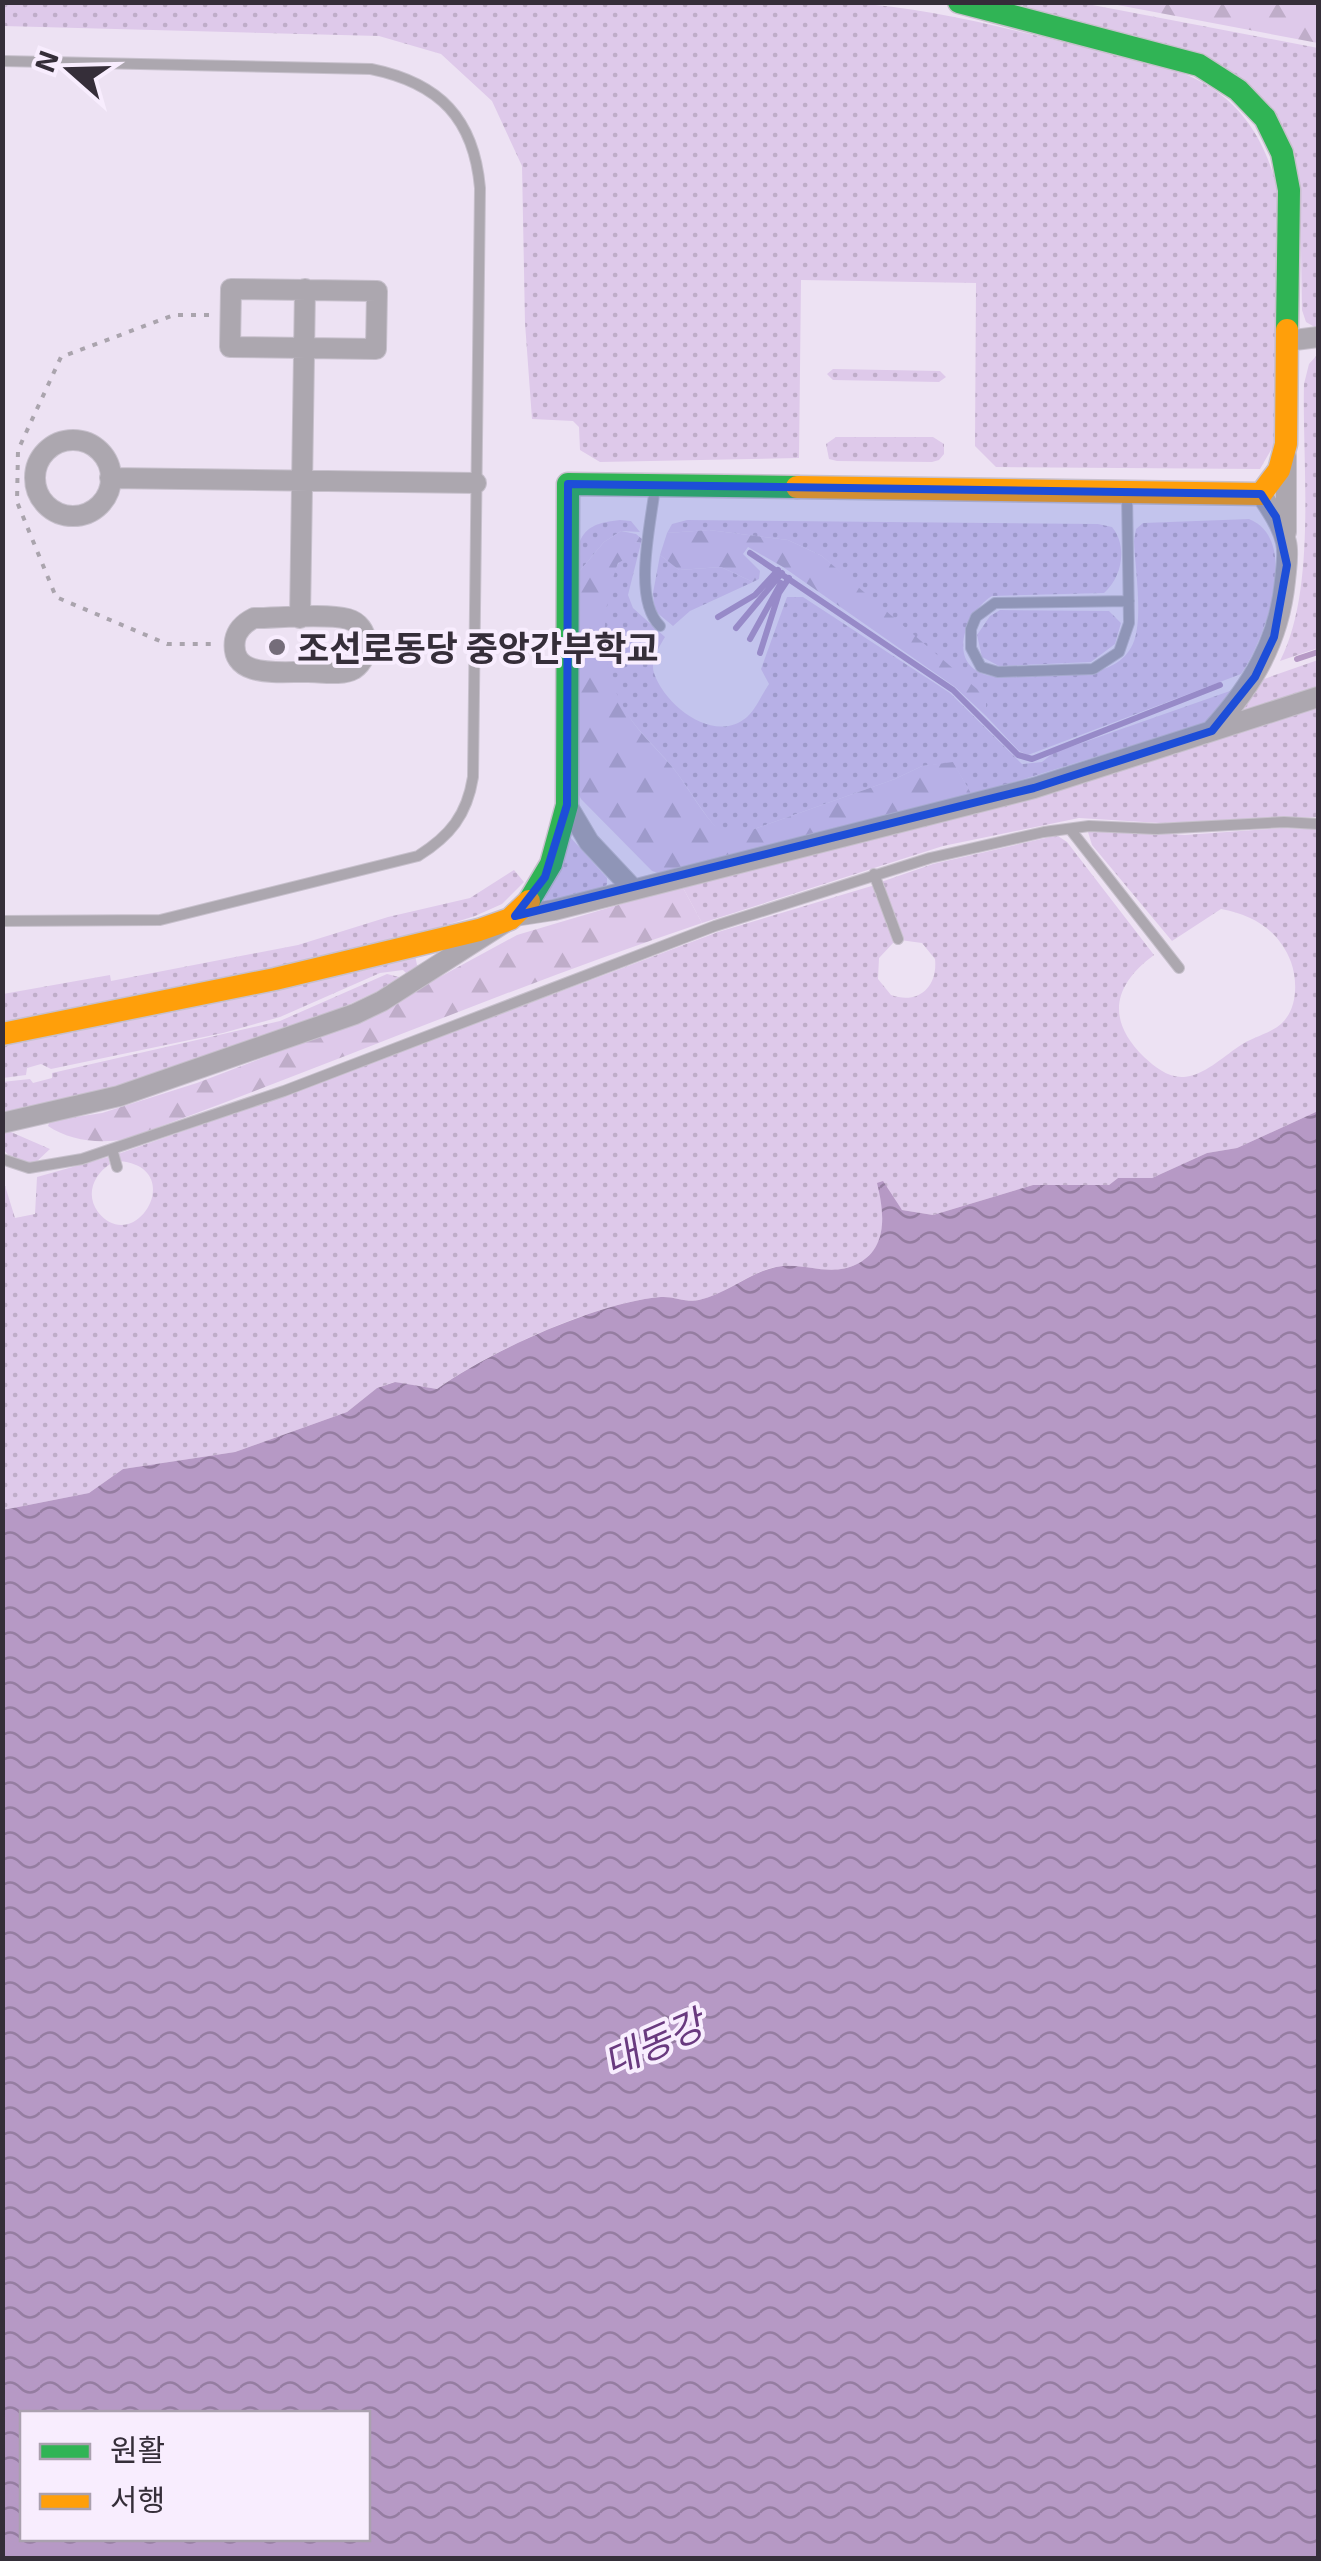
<svg xmlns="http://www.w3.org/2000/svg" width="1321" height="2561" viewBox="0 0 1321 2561" font-family="'Exo 2','Noto Sans KR',sans-serif">
	<style>
		.grass { fill: url(#grass-dots) }
		.forest { fill: url(#forest-firs) }
		.water { fill: url(#water-waves); fill-rule: evenodd }
		.lines { fill: none; stroke-linecap: round; stroke-linejoin: round }
		.stream { stroke: #b699c5; stroke-width: 6 }
		.lane-casing { stroke: #c7c0cc; stroke-width: 12 }
		.street-casing { stroke: #c7c0cc; stroke-width: 22 }
		.fast-casing { stroke: #c7c0cc; stroke-width: 25 }
		.slow-casing { stroke: #c7c0cc; stroke-width: 25 }
		.path { stroke: #aaa4ad; stroke-width: 4; stroke-dasharray: 5 8; stroke-linecap: butt }
		.lane { stroke: #aca7af; stroke-width: 10 }
		.street { stroke: #aca7af; stroke-width: 20 }
		.fast { stroke: #30b455; stroke-width: 22 }
		.slow { stroke: #ff9f0a; stroke-width: 22 }
		.marked { fill: #1d4ed8; fill-opacity: 0.2; stroke: #1d4ed8; stroke-width: 8; stroke-linejoin: round }
		.poi-dot { fill: #756d7a; stroke: #f8edfe; stroke-width: 4 }
		.labels { text-anchor: middle; dominant-baseline: central; stroke-width: 8; stroke-linejoin: round; paint-order: stroke }
		.poi-label { font-size: 35px; font-weight: bold; fill: #352e39; stroke: #f8edfe; text-anchor: start }
		.water-label { font-size: 38px; font-style: italic; fill: #693a7f; stroke: #f8edfe }
	</style>
	<defs>
		<pattern id="grass-dots" width="8" height="8" patternUnits="userSpaceOnUse" patternTransform="scale(2.5)"><rect width="8" height="8" fill="#dec9ea"/><path d="M2 2h.1M6 6h.1" fill="none" stroke="#bfadc9" stroke-width="1.8" stroke-linecap="round"/></pattern>
		<pattern id="forest-firs" width="22" height="20" patternUnits="userSpaceOnUse" patternTransform="scale(2.5)"><rect width="22" height="20" fill="#dec9ea"/><path d="M5 1l3.5 6h-7zM16 11l3.5 6h-7z" fill="#bfadc9"/></pattern>
		<pattern id="water-waves" width="16" height="10" patternUnits="userSpaceOnUse" patternTransform="scale(2.5)"><rect width="16" height="10" fill="#b699c5"/><path d="M0 5q4-4 8 0t8 0" fill="none" stroke="#957da1"/></pattern>
	</defs>
	<rect width="100%" height="100%" fill="#ede2f3"/>
	<path class="grass" d="M 3,2 L 849,3 C 926,7 1000,27 1075,45 C 1123,57 1180,63 1220,94 C 1252,118 1269,154 1278,191 L 1275,443 L 1260,469 L 996,467 L 975,446 L 976,283 L 801,280 L 799,458 L 600,462 L 580,450 L 579,427 L 573,421 L 532,419 L 525,323 L 522,166 L 492,101 L 441,54 L 379,36 L 3,26 Z
		M 986,3 L 1082,3 L 1318,48 L 1318,329 L 1306,322 L 1302,310 L 1300,189 L 1250,91 Z
		M 1318,354 L 1318,648 L 1280,661 C 1317,589 1302,465 1304,384 L 1309,364 Z
		M 833,369 L 940,371 L 946,377 L 939,382 L 833,380 L 827,374 Z
		M 836,437 L 933,437 L 944,444 L 944,454 L 939,460 L 932,462 L 837,461 L 829,459 L 826,444 Z
		M 1249,519 C 1301,539 1265,640 1241,674 L 1028,755 L 1019,751 L 986,716 L 986,703 L 822,556 L 788,540 L 709,530 L 667,533 L 672,524 L 687,520 L 1098,524 L 1112,527 C 1128,546 1122,578 1104,593 L 992,596 C 967,611 945,662 986,675 C 1000,679 1017,676 1032,676 C 1065,674 1120,680 1134,641 C 1143,616 1135,568 1134,541 L 1136,529 L 1143,523 Z
		M 620,520 L 631,521 L 640,532 L 621,531 L 604,542 L 573,579 C 579,541 576,524 620,520 Z
		M 636,542 L 641,543 L 628,595 L 633,608 L 665,637 C 659,647 650,661 654,673 C 665,706 715,745 747,717 C 756,709 762,694 769,684 L 761,669 L 787,597 L 803,597 L 950,693 L 1022,764 L 1042,762 L 1053,753 L 1318,660 L 1318,688 L 972,795 L 953,763 L 922,766 L 895,779 L 754,829 L 718,830 C 702,812 691,792 677,773 C 662,753 641,735 627,714 C 600,673 595,610 617,566 C 621,557 630,549 636,542 Z
		M 660,555 L 679,570 L 721,567 L 753,582 L 690,611 L 673,626 L 655,611 L 653,593 Z
		M 1000,610 L 1109,611 L 1121,623 L 1115,644 L 1091,662 L 999,666 L 982,657 L 977,635 L 990,616 Z
		M 1318,704 L 1318,817 L 1160,823 L 1079,818 L 943,846 L 702,923 L 682,886 Z
		M 1281,828 L 1318,829 L 1318,1111 L 1237,1148 L 1207,1153 L 1152,1178 L 1118,1178 L 1109,1185 L 1033,1185 L 933,1215 L 902,1210 L 878,1183 C 884,1212 889,1248 857,1264 C 829,1278 804,1261 775,1267 C 747,1273 727,1294 699,1300 C 686,1303 674,1296 661,1297 C 597,1302 488,1352 437,1389 L 394,1382 L 377,1388 L 347,1412 L 235,1452 L 123,1469 L 89,1493 L 3,1510 L 2,1176 L 15,1218 L 35,1214 L 37,1177 L 108,1157 L 110,1164 C 94,1175 85,1194 98,1212 C 135,1258 189,1167 119,1161 L 118,1154 L 286,1095 L 718,932 L 875,885 L 894,942 L 879,958 L 878,979 L 891,995 C 918,1005 938,987 935,959 L 922,943 L 900,940 L 881,882 L 933,864 L 1050,837 L 1058,836 L 1067,842 L 1154,955 C 1113,985 1106,1020 1144,1057 C 1155,1067 1168,1078 1184,1077 C 1203,1076 1223,1057 1238,1047 C 1249,1039 1261,1036 1272,1030 C 1297,1018 1299,985 1291,962 C 1279,930 1253,915 1221,909 L 1172,941 L 1092,845 L 1088,832 L 1090,829 L 1185,835 Z
		M 571,838 L 607,878 L 607,884 L 604,888 L 544,902 Z
		M 514,870 L 524,882 L 502,904 L 475,916 L 396,941 L 3,1026 L 3,994 L 110,975 L 111,981 L 298,945 L 388,917 L 470,898 Z
		M 415,955 L 417,965 L 421,966 L 408,975 L 403,970 L 380,973 L 280,1017 L 223,1033 L 51,1069 L 41,1064 L 27,1068 L 26,1075 L 3,1078 L 2,1043 Z
		M 387,974 L 403,978 C 280,1043 138,1083 3,1115 L 2,1082 L 30,1079 L 33,1083 L 52,1078 L 52,1073 L 280,1021 Z
		M 4,1129 L 50,1149 L 35,1163 L 12,1159 L 3,1149 Z"/>
	<path class="forest" d="M 1107,3 L 1318,3 L 1318,43 Z
		M 709,530 L 788,540 L 822,556 L 977,689 L 986,703 L 986,716 L 955,687 L 783,567 L 748,547 L 743,554 L 760,571 L 759,579 L 753,582 L 721,567 L 679,570 L 660,555 L 667,533 Z
		M 621,531 L 636,534 L 642,539 L 641,543 L 636,542 L 629,557 L 618,563 C 600,612 598,667 627,713 C 640,735 661,752 677,773 C 691,792 701,812 718,829 L 754,829 L 895,779 L 922,766 L 953,762 L 972,795 L 658,873 L 652,871 L 581,799 L 574,785 L 573,579 L 604,542 Z
		M 682,886 L 702,923 C 507,988 319,1070 125,1139 C 100,1144 70,1141 48,1126 L 50,1121 L 102,1113 L 197,1083 L 357,1022 L 517,935 Z"/>
	<path class="water" d="M 1318,1111 L 1318,2558 L 3,2558 L 3,1510 L 89,1493 L 123,1469 L 235,1452 L 347,1412 L 377,1388 L 395,1382 L 437,1389 C 488,1352 598,1302 661,1297 C 674,1296 687,1303 699,1300 C 727,1294 748,1273 776,1267 C 804,1261 829,1278 857,1264 C 889,1248 884,1211 877,1183 L 883,1181 L 902,1210 L 933,1215 L 1033,1185 L 1109,1185 L 1118,1178 L 1152,1178 L 1207,1153 L 1237,1148 ZM 22,2414 L 368,2414 L 368,2538 L 22,2538 Z"/>
	<g class="lines">
		<path class="stream" d="M 750,553 L 953,690 L 1018,755 L 1032,759 L 1220,685
			M 718,617 L 755,595 L 778,570
			M 736,628 L 782,573
			M 750,639 L 781,583
			M 760,653 L 779,593 L 789,578
			M 1297,659 L 1318,652"/>
		<defs>
			<path id="lane" d="M 2,61 L 371,69 C 440,83 474,119 480,188 L 473,777 C 467,815 450,836 418,856 L 160,920 L 2,921
				M 655,487 C 651,524 632,599 660,626
				M 1127,494 L 1129,623 L 1119,652 L 1093,669 L 998,672 L 981,667 L 971,648 L 971,629 L 976,617 L 995,603 L 1129,601
				M 1070,829 L 1179,968
				M 874,874 L 898,939
				M 112,1149 L 117,1167
				M 2,1159 L 29,1168 L 82,1159 L 284,1091 L 715,926 L 930,858 L 1044,832 L 1089,826 L 1156,829 L 1284,822 L 1318,824"/>
			<path id="street" d="M 231,289 L 377,291 L 376,349 L 230,347 Z
				M 1287,341 L 1318,337
				M35 478a38 38 0 1 1 76 0a38 38 0 1 1-76 0Z
				M 1286,456 L 1286,532
				M 110,478 L 476,483
				M 254,618 C 278,618 326,613 348,619 C 370,625 372,657 354,669 C 342,676 321,672 308,672 C 283,671 229,680 235,640 C 237,629 244,623 254,618 Z
				M 300,618 L 305,289
				M 1212,730 C 1253,685 1279,641 1285,581 C 1286,569 1289,554 1286,542 C 1282,525 1271,509 1261,494
				M 567,805 L 589,842 L 634,890
				M 2,1123 L 119,1096 L 355,1014 L 382,1001 L 515,916 L 554,910 L 1034,788 L 1318,697"/>
			<path id="fast" d="M 959,2 L 1199,65 L 1238,90 L 1265,118 L 1282,153 L 1289,190 L 1287,330
				M 529,901 L 551,864 L 567,805 L 568,484 L 797,487"/>
			<path id="slow" d="M 797,487 L 1261,494 L 1279,470 L 1286,444 L 1287,330
				M 2,1034 L 275,979 L 479,930 L 510,919 L 529,901"/>
		</defs>
		<use href="#lane" class="lane-casing"/>
		<use href="#street" class="street-casing"/>
		<use href="#fast" class="fast-casing"/>
		<use href="#slow" class="slow-casing"/>
		<path class="path" d="M 209,315 L 174,315 L 61,357 L 18,450 L 17,502 L 56,597 L 167,644 L 215,644"/>
		<use href="#lane" class="lane"/>
		<use href="#street" class="street"/>
		<use href="#fast" class="fast"/>
		<use href="#slow" class="slow"/>
	</g>
	<path class="marked" d="M 568,484 L 1261,494 L 1276,517 L 1287,565 L 1274,637 L 1255,677 L 1212,731 L 1034,788 L 515,916 L 545,877 L 567,805 Z"/>
	<circle class="poi-dot" cx="277" cy="647" r="10"/>
	<g class="labels">
		<g class="poi-label">
			<text x="297" y="647">조선로동당 중앙간부학교</text>
		</g>
		<g class="water-label">
			<text transform="translate(653 2042) rotate(-24)">대동강</text>
		</g>
	</g>
	<rect width="1321" height="2561" fill="none" stroke="#352e39" stroke-width="10"/>
	<rect x="20" y="2411" width="350" height="130" fill="#f8edfe" stroke="#aaa1af" stroke-width="2.5"/>
	<rect x="40" y="2444" width="50" height="15" fill="#30b455" stroke="#aaa1af" stroke-width="2.5"/>
	<text x="110" y="2461" font-size="30" fill="#352e39">원활</text>
	<rect x="40" y="2494" width="50" height="15" fill="#ff9f0a" stroke="#aaa1af" stroke-width="2.5"/>
	<text x="110" y="2511" font-size="30" fill="#352e39">서행</text>
	<g transform="translate(70 70) rotate(290)" stroke="#f8edfe" stroke-width="8" paint-order="stroke">
	<path d="M0-8L18 38L0 25L-18 38Z" fill="#352e39"/>
	<text y="-15" font-size="28" font-weight="bold" text-anchor="middle" fill="#352e39">N</text>
	</g>
</svg>
